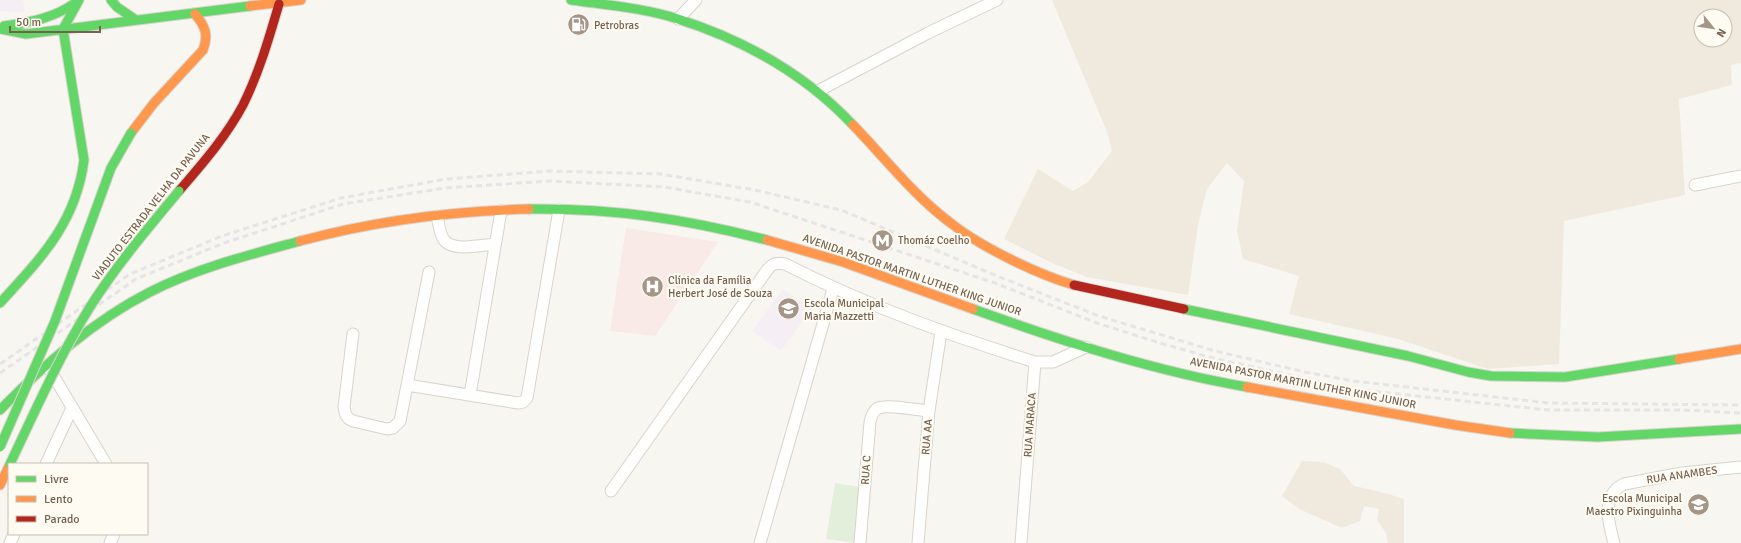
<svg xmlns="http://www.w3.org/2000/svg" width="1741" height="543" viewBox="0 0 1741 543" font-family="Signika,sans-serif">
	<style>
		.residential { fill: #f0e9de; fill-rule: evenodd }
		.education { fill: #f6eef5 }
		.medical { fill: #f9e9e7 }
		.pitch { fill: #e4efdb }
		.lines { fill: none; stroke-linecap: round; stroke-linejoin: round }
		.street-casing { stroke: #d8d3cd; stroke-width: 13 }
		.fast-casing { stroke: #d8d3cd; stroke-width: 11 }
		.slow-casing { stroke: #d8d3cd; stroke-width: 11 }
		.jam-casing { stroke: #d8d3cd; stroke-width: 11 }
		.street { stroke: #fefefd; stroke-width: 11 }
		.fast { stroke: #63d668; stroke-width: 9 }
		.slow { stroke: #ff974d; stroke-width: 9 }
		.jam { stroke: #b3261e; stroke-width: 9 }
		.rail { stroke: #e6e4e6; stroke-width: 3; stroke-dasharray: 6 4; stroke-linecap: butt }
		.fast-bridge-casing { stroke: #d8d3cd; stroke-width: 11; stroke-linecap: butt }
		.fast-bridge { stroke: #63d668; stroke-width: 9 }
		.labels { text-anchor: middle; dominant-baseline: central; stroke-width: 4; stroke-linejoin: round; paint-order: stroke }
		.poi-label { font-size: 11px; fill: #76614f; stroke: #fefbf2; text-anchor: start }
		.street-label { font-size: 11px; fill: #76614f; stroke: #fefbf2 }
	</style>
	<rect width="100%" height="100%" fill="#f8f6f0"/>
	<path class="residential" d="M 1052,0 L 1741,0 L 1741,63 L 1731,65 L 1732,85 L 1679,99 L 1685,195 L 1564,221 L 1559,364 L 1488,369 L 1398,339 L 1289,314 L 1299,276 L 1243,259 L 1237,230 L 1244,181 L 1227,163 L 1207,189 L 1198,225 L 1188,295 L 1087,277 L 1052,263 L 1004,239 L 1038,169 L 1073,191 L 1088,182 L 1112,151 L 1107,132 ZM 1701,16 L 1725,16 L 1725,40 L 1701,40 Z
		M 1302,461 L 1323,462 L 1340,469 L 1354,486 L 1385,493 L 1404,499 L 1404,543 L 1388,543 L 1386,533 L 1377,520 L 1379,509 L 1364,506 L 1360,521 L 1342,528 L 1299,509 L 1282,496 Z"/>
	<path class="education" d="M 0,0 L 23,0 L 25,12 L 0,11 Z
		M 783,289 L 811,309 L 781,351 L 752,331 Z"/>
	<path class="medical" d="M 626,228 L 718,242 L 655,336 L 610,331 Z"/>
	<path class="pitch" d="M 835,483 L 866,488 L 856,543 L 826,539 Z"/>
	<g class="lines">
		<defs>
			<path id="street" d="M 678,19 L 696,0
				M 818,91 L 928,33 L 997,0
				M 1695,185 L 1741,176
				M 437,216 C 439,223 439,233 444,240 C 453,252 482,245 495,244
				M 353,334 L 344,407 C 345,414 346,418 353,421 L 387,429 L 393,428 L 400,421 L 429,272
				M 50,370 L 106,464
				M 407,385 L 518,403 L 523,402 L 527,398 L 559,210
				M 470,395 L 501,211
				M 46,464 L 72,408
				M 611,491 L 765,273 C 771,264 775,262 785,264 C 865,305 949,335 1035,362
				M 10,543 L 14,534
				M 110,543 L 114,534
				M 760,543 L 833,289
				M 860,543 L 870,422 C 871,417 873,411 878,408 C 888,404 917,410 929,411
				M 918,543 L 929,411 L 941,332
				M 1021,543 L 1035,362 L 1053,362 L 1086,347
				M 1614,543 C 1608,522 1601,495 1624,484 L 1682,473 L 1741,467"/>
			<path id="fast" d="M 111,0 L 117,7 L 136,20
				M 571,0 C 606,5 644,8 678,19 C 744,40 806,75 853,125
				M 4,26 C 32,22 55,18 78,1
				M 0,29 L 26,34 L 250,6
				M 529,209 C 614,208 685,219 767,240
				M 0,303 C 41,258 76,223 84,160 L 63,29 L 79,0
				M 973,309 C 1062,341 1154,371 1247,387
				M 1184,309 L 1408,356 L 1468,372 L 1491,376 L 1565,377 L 1679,359
				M 0,410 C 45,364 93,321 150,292 C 197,268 249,255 300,241
				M 1510,433 L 1598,437 L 1741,429"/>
			<path id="slow" d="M 250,6 L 301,0
				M 853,125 C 885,158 915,197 952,224 C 981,247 1039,275 1074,285
				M 131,133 L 154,103 L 203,50 C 209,35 205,26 195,14
				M 767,240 L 843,262 L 973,309
				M 300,241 C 374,221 452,211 529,209
				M 1679,359 L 1741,349
				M 1247,387 L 1455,425 L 1510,433
				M 0,485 L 9,466"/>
			<path id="jam" d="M 179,191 C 202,164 226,137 243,105 C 259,73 269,38 279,4
				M 1074,285 L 1184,309"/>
		</defs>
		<use href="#street" class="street-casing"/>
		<use href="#fast" class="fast-casing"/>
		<use href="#slow" class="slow-casing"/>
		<use href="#jam" class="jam-casing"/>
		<use href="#street" class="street"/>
		<use href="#fast" class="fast"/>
		<use href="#slow" class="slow"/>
		<use href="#jam" class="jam"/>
		<path class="rail" d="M 0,364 L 130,274 L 222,236 L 341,198 L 446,179 L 551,171 L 661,174 L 755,190 L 841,210 L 997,276 L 1099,316 L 1215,351 L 1305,372 L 1353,381 L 1549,403 L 1741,405
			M 0,373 L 136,279 L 224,243 L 343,204 L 445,188 L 550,181 L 664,187 L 750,202 L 995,283 L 1097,323 L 1160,343 L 1213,358 L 1352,389 L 1548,410 L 1682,410 L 1741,413"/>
		<defs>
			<path id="fast-bridge" d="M 0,447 L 55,321 L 111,168 L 131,133
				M 10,464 C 35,411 59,357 90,307 C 116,266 148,228 179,191"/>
		</defs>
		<use href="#fast-bridge" class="fast-bridge-casing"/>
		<use href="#fast-bridge" class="fast-bridge"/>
	</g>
	<defs>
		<symbol id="fuel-disc" viewBox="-11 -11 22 22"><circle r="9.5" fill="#a49587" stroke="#fefbf2"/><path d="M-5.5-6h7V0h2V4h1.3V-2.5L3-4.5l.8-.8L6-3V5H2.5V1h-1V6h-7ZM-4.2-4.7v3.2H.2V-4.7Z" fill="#fff"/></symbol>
		<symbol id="metro-disc" viewBox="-11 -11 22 22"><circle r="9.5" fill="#a49587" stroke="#fefbf2"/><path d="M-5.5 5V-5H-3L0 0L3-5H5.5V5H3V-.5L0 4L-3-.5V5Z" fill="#fff"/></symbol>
		<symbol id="hospital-disc" viewBox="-11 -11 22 22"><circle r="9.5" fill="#a49587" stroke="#fefbf2"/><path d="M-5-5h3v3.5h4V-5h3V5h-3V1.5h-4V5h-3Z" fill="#fff"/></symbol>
		<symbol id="school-disc" viewBox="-11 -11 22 22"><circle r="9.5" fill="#a49587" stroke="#fefbf2"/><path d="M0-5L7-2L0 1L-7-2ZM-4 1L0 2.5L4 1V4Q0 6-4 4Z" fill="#fff"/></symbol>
	</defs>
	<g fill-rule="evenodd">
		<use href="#fuel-disc" x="566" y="12" width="25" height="25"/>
		<use href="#metro-disc" x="870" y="228" width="25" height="25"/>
		<use href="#hospital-disc" x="640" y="274" width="25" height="25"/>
		<use href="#school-disc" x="776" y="296" width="25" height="25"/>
		<use href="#school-disc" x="1686" y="492" width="25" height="25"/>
	</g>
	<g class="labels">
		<g class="poi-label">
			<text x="594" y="25">Petrobras</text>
			<text x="898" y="240">Thomáz Coelho</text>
			<text x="668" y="280">Clínica da Família<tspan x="668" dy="13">Herbert José de Souza</tspan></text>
			<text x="804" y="303">Escola Municipal<tspan x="804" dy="13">Maria Mazzetti</tspan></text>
			<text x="1682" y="498" text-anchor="end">Escola Municipal<tspan x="1682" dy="13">Maestro Pixinguinha</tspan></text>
		</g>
		<g class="street-label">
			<text transform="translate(151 207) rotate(-52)">VIADUTO ESTRADA VELHA DA PAVUNA</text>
			<text transform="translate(912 275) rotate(19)">AVENIDA PASTOR MARTIN LUTHER KING JUNIOR</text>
			<text transform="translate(1303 383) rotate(11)">AVENIDA PASTOR MARTIN LUTHER KING JUNIOR</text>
			<text transform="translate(1030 425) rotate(-86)">RUA MARACA</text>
			<text transform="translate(927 437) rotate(-85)">RUA AA</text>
			<text transform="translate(866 470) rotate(-86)">RUA C</text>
			<text transform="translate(1682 475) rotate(-8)">RUA ANAMBES</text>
		</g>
	</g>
	<rect x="8" y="463" width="140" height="72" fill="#fefbf2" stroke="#c8bdb1"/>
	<rect x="16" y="476" width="20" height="6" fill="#63d668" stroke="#c8bdb1"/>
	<text x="44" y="483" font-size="12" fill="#76614f">Livre</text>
	<rect x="16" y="496" width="20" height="6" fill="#ff974d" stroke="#c8bdb1"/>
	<text x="44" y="503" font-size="12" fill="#76614f">Lento</text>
	<rect x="16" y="516" width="20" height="6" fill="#b3261e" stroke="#c8bdb1"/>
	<text x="44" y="523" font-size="12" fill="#76614f">Parado</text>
	<g transform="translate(1713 28) rotate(120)"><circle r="19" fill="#fefbf2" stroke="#c8bdb1"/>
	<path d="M0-3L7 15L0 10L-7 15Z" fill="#a49587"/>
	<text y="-6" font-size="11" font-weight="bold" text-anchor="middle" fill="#76614f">N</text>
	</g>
	<path d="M10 26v6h90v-6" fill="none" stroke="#76614f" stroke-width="2"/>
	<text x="16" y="26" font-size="12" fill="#76614f" stroke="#fefbf2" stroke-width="3" paint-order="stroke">50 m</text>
</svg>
